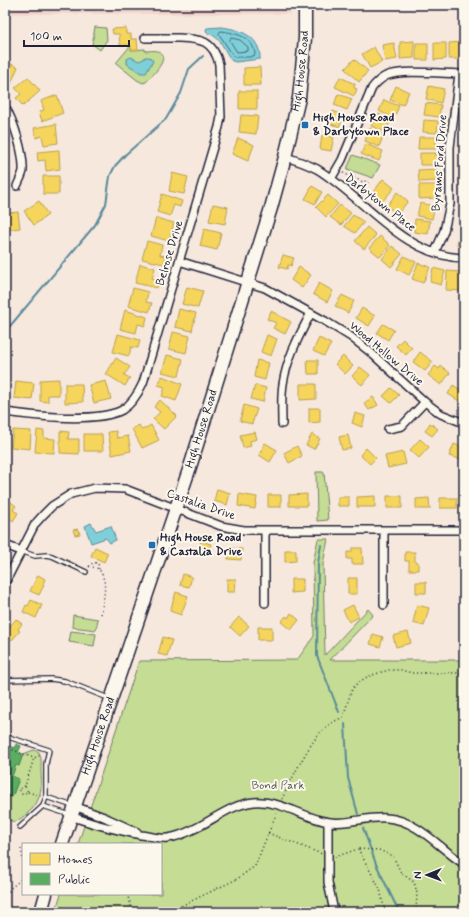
<svg xmlns="http://www.w3.org/2000/svg" width="469" height="917" viewBox="0 0 469 917" font-family="Mynerve,sans-serif">
	<style>
		.built { fill: #f2d6cd }
		.green { fill: #c4dc93; stroke: #737f67 }
		.water { fill: #7fcfd8; stroke: #5a8a99 }
		.homes { fill: #f6d55c; stroke: #b69f52 }
		.public { fill: #5aae61; stroke: #498456 }
		.lines { fill: none; stroke-linecap: round; stroke-linejoin: round }
		.shore { stroke: #47677a; stroke-width: 1 }
		.stream { stroke: #5a8a99; stroke-width: 2 }
		.lane-casing { stroke: #22223b; stroke-width: 6 }
		.street-casing { stroke: #22223b; stroke-width: 10 }
		.primary-casing { stroke: #22223b; stroke-width: 15 }
		.path { stroke: #22223b; stroke-width: 1.5; stroke-dasharray: 1 3; stroke-linecap: butt }
		.lane { stroke: #fbf7ec; stroke-width: 3.5 }
		.street { stroke: #fbf7ec; stroke-width: 7 }
		.primary { stroke: #fbf7ec; stroke-width: 12 }
		.poi-dot { fill: #1f6fb2; stroke: #fbf7ec; stroke-width: 1.5 }
		.labels { text-anchor: middle; dominant-baseline: central; stroke-width: 4; stroke-linejoin: round; paint-order: stroke }
		.street-label { font-size: 12px; fill: #22223b; stroke: #fbf7ec }
		.poi-label { font-size: 12px; font-weight: bold; fill: #22223b; stroke: #fbf7ec; text-anchor: start }
		.park-label { font-size: 12px; fill: #535a55; stroke: #fbf7ec }
	</style>
	<rect width="100%" height="100%" fill="#f7e8de"/>
	<filter id="ink" filterUnits="userSpaceOnUse"><feTurbulence type="fractalNoise" baseFrequency=".025" numOctaves="2"/><feDisplacementMap in="SourceGraphic" scale="8" xChannelSelector="R" yChannelSelector="G"/><feConvolveMatrix kernelMatrix="1 2 1 2 8 2 1 2 1" color-interpolation-filters="sRGB"/></filter>
	<g filter="url(#ink)">
		<path class="built" d="M 5,5 L 290,5 L 290,14 L 5,14 Z"/>
		<path class="green" d="M 95,27 L 106,28 L 107,40 L 100,50 L 92,44 Z
			M 131,45 L 131,50 L 145,49 L 145,51 C 149,51 154,50 158,51 C 172,57 152,76 146,82 L 143,83 L 137,80 L 116,63 Z
			M 353,155 L 380,165 L 373,178 L 347,169 Z
			M 316,472 L 324,472 L 328,520 L 317,521 Z
			M 318,539 L 328,539 L 323,564 L 325,655 L 368,609 L 373,615 L 330,660 L 464,660 L 464,912 L 55,912 L 61,894 L 161,894 L 161,844 L 78,844 L 139,661 L 297,660 L 314,636 L 313,563 Z
			M 73,615 L 98,619 L 96,630 L 72,627 Z
			M 71,631 L 96,634 L 94,646 L 69,642 Z
			M 34,750 L 39,752 C 42,758 41,764 41,771 C 43,796 38,809 15,822 L 5,819 L 5,795 L 12,797 L 19,779 L 12,776 L 16,765 L 19,766 L 23,754 Z"/>
		<path class="water" d="M 221,27 C 239,29 261,36 260,59 L 236,62 L 232,61 C 224,51 221,36 207,33 L 206,29 L 207,28 Z
			M 131,57 L 139,61 L 144,59 L 145,57 L 150,57 L 153,61 L 146,73 L 141,73 L 127,64 L 127,59 Z
			M 91,523 L 96,531 L 111,526 L 116,540 L 110,543 L 106,538 L 91,543 L 85,526 Z"/>
		<path class="homes" d="M 126,28 L 126,34 L 131,34 L 131,39 L 137,39 L 138,50 L 131,50 L 131,45 L 120,45 L 119,34 L 113,34 L 112,29 Z
			M 414,41 L 414,58 L 400,59 L 400,42 Z
			M 461,42 L 461,59 L 449,59 L 449,43 Z
			M 394,43 L 397,59 L 385,61 L 382,45 Z
			M 416,43 L 428,43 L 428,60 L 416,60 Z
			M 434,43 L 446,43 L 446,59 L 434,60 Z
			M 374,47 L 382,62 L 370,68 L 362,54 Z
			M 354,59 L 368,71 L 359,82 L 345,69 Z
			M 5,61 L 18,67 L 9,88 L 5,86 Z
			M 260,67 L 261,85 L 244,85 L 244,68 Z
			M 28,77 L 40,91 L 23,106 L 16,98 L 21,94 L 15,88 Z
			M 340,77 L 355,84 L 354,88 L 357,89 L 354,96 L 335,87 Z
			M 396,86 L 409,92 L 403,105 L 390,100 Z
			M 429,86 L 444,89 L 441,103 L 426,99 Z
			M 239,91 L 257,91 L 257,109 L 239,109 Z
			M 338,94 L 352,99 L 347,110 L 334,105 Z
			M 57,95 L 63,113 L 42,121 L 39,112 L 44,110 L 41,101 Z
			M 384,100 L 399,106 L 394,118 L 379,111 Z
			M 426,103 L 441,105 L 439,117 L 424,115 Z
			M 333,111 L 345,116 L 339,127 L 328,123 Z
			M 378,114 L 391,119 L 386,132 L 371,126 Z
			M 241,115 L 258,116 L 256,134 L 239,132 Z
			M 424,120 L 438,121 L 437,133 L 423,132 Z
			M 56,124 L 58,143 L 44,145 L 42,136 L 36,138 L 34,128 Z
			M 370,128 L 384,134 L 379,147 L 365,141 Z
			M 322,135 L 334,137 L 331,151 L 320,149 Z
			M 419,137 L 436,137 L 436,149 L 418,149 Z
			M 238,138 L 254,145 L 248,161 L 232,154 Z
			M 366,144 L 383,151 L 379,161 L 361,154 Z
			M 5,150 L 8,168 L 5,169 Z
			M 59,150 L 60,169 L 46,171 L 45,160 L 38,161 L 37,152 Z
			M 420,153 L 436,153 L 436,165 L 420,165 Z
			M 437,169 L 437,181 L 419,182 L 418,170 Z
			M 172,173 L 188,177 L 184,194 L 169,191 Z
			M 43,176 L 59,176 L 59,194 L 43,194 Z
			M 383,179 L 394,188 L 382,202 L 372,194 Z
			M 419,185 L 437,185 L 437,198 L 419,199 Z
			M 312,186 L 322,192 L 315,204 L 305,199 Z
			M 397,192 L 408,201 L 397,215 L 387,206 Z
			M 162,194 L 182,201 L 180,207 L 174,205 L 170,216 L 157,212 Z
			M 328,195 L 338,204 L 326,217 L 316,207 Z
			M 39,201 L 48,215 L 34,225 L 24,211 Z
			M 420,203 L 435,206 L 432,219 L 417,216 Z
			M 213,204 L 228,207 L 225,224 L 209,221 Z
			M 340,205 L 351,213 L 341,225 L 330,217 Z
			M 5,207 L 8,207 L 9,213 L 18,212 L 20,228 L 5,230 Z
			M 353,215 L 364,222 L 355,233 L 344,226 Z
			M 156,218 L 174,223 L 169,241 L 151,236 Z
			M 415,219 L 430,221 L 428,234 L 414,232 Z
			M 367,227 L 376,235 L 364,249 L 355,241 Z
			M 204,229 L 221,233 L 217,250 L 200,246 Z
			M 459,231 L 464,231 L 464,246 L 457,245 Z
			M 380,236 L 390,245 L 380,257 L 369,248 Z
			M 147,241 L 162,245 L 160,255 L 166,256 L 164,264 L 142,259 Z
			M 392,246 L 402,254 L 391,267 L 382,259 Z
			M 283,255 L 294,258 L 291,266 L 288,265 L 287,269 L 279,267 Z
			M 404,256 L 416,262 L 409,275 L 397,269 Z
			M 418,263 L 430,267 L 423,283 L 412,279 Z
			M 140,264 L 155,268 L 152,278 L 159,280 L 157,288 L 135,283 Z
			M 299,267 L 311,275 L 302,288 L 291,280 Z
			M 433,268 L 445,271 L 441,285 L 430,282 Z
			M 447,271 L 461,272 L 460,291 L 446,290 Z
			M 319,283 L 333,291 L 327,302 L 313,294 Z
			M 187,287 L 203,291 L 198,308 L 182,304 Z
			M 133,288 L 148,292 L 146,302 L 152,303 L 149,312 L 128,306 Z
			M 342,295 L 354,301 L 348,313 L 335,306 Z
			M 362,308 L 375,316 L 369,326 L 356,318 Z
			M 179,309 L 196,313 L 192,331 L 175,327 Z
			M 125,310 L 147,317 L 145,326 L 138,324 L 136,333 L 120,329 Z
			M 271,311 L 291,322 L 285,334 L 273,328 L 276,323 L 267,319 Z
			M 383,324 L 394,330 L 388,340 L 377,333 Z
			M 173,332 L 190,336 L 186,353 L 169,349 Z
			M 118,334 L 140,340 L 138,348 L 131,347 L 129,356 L 113,352 Z
			M 267,335 L 277,339 L 271,356 L 261,352 Z
			M 319,338 L 331,344 L 324,356 L 313,351 Z
			M 403,339 L 412,348 L 406,355 L 396,346 Z
			M 420,352 L 433,362 L 425,371 L 413,362 Z
			M 167,355 L 183,359 L 179,376 L 162,372 Z
			M 343,356 L 353,366 L 345,374 L 335,364 Z
			M 116,358 L 130,367 L 124,375 L 130,378 L 125,386 L 106,374 Z
			M 257,360 L 269,363 L 265,380 L 254,377 Z
			M 307,360 L 318,360 L 318,374 L 308,374 Z
			M 435,366 L 439,369 L 441,366 L 450,373 L 441,385 L 428,375 Z
			M 360,367 L 370,375 L 362,385 L 352,376 Z
			M 162,376 L 182,384 L 176,401 L 162,396 L 165,387 L 158,385 Z
			M 59,379 L 59,395 L 48,395 L 48,402 L 40,401 L 40,380 Z
			M 16,381 L 34,383 L 32,400 L 14,398 Z
			M 106,381 L 111,399 L 94,403 L 89,385 Z
			M 65,384 L 82,384 L 83,402 L 65,403 Z
			M 300,384 L 316,384 L 316,399 L 300,400 Z
			M 255,385 L 266,388 L 263,402 L 251,399 Z
			M 453,385 L 464,392 L 464,404 L 448,394 Z
			M 391,388 L 399,395 L 391,403 L 383,396 Z
			M 373,397 L 378,405 L 369,410 L 364,403 Z
			M 160,400 L 177,416 L 164,429 L 153,419 L 160,412 L 154,407 Z
			M 244,405 L 257,409 L 252,424 L 240,421 Z
			M 309,408 L 320,408 L 320,422 L 309,423 Z
			M 355,413 L 365,416 L 362,427 L 352,423 Z
			M 430,423 L 438,429 L 432,436 L 425,431 Z
			M 139,425 L 142,430 L 151,425 L 159,440 L 142,448 L 132,429 Z
			M 5,427 L 7,427 L 6,450 L 5,450 Z
			M 13,430 L 31,431 L 30,449 L 11,447 Z
			M 37,430 L 44,431 L 44,438 L 55,439 L 54,453 L 35,452 Z
			M 60,431 L 69,432 L 68,439 L 79,439 L 79,454 L 60,453 Z
			M 116,431 L 117,438 L 128,436 L 131,451 L 112,455 L 108,432 Z
			M 255,432 L 257,439 L 250,441 L 251,446 L 243,448 L 240,435 Z
			M 84,434 L 102,434 L 103,451 L 84,451 Z
			M 312,434 L 320,439 L 314,449 L 306,445 Z
			M 348,435 L 351,448 L 342,450 L 339,437 Z
			M 420,439 L 429,447 L 419,458 L 410,450 Z
			M 265,443 L 277,450 L 270,462 L 259,455 Z
			M 454,444 L 464,448 L 464,455 L 462,460 L 449,456 Z
			M 297,446 L 302,456 L 289,463 L 284,453 Z
			M 366,448 L 376,458 L 370,464 L 360,455 Z
			M 403,452 L 406,464 L 388,468 L 385,456 Z
			M 217,489 L 230,493 L 227,505 L 214,501 Z
			M 239,494 L 257,497 L 255,509 L 238,506 Z
			M 307,494 L 307,506 L 289,506 L 289,495 Z
			M 268,495 L 281,495 L 281,507 L 268,507 Z
			M 375,496 L 375,507 L 357,507 L 357,497 Z
			M 387,496 L 402,496 L 402,508 L 387,508 Z
			M 338,497 L 349,497 L 349,506 L 338,506 Z
			M 6,498 L 16,506 L 13,510 L 18,513 L 13,521 L 7,516 L 5,517 L 5,500 Z
			M 429,498 L 430,509 L 416,509 L 416,499 Z
			M 440,498 L 457,498 L 457,508 L 440,508 Z
			M 78,529 L 80,534 L 75,535 L 73,530 Z
			M 201,541 L 211,544 L 208,553 L 198,550 Z
			M 95,547 L 108,553 L 104,562 L 91,556 Z
			M 229,548 L 242,549 L 241,560 L 228,559 Z
			M 352,548 L 362,548 L 363,564 L 352,564 L 352,559 L 347,559 L 347,552 L 352,552 Z
			M 285,550 L 296,550 L 296,561 L 285,562 Z
			M 405,552 L 415,552 L 415,562 L 418,562 L 418,570 L 409,570 L 409,561 L 405,561 Z
			M 183,574 L 192,577 L 189,587 L 180,585 Z
			M 38,575 L 45,579 L 43,584 L 44,585 L 39,595 L 30,591 Z
			M 348,578 L 357,578 L 357,594 L 348,594 Z
			M 227,579 L 236,579 L 235,592 L 227,592 Z
			M 291,579 L 303,579 L 303,592 L 291,593 Z
			M 416,582 L 426,582 L 426,593 L 416,593 Z
			M 176,592 L 188,596 L 181,615 L 170,611 Z
			M 31,600 L 42,605 L 36,618 L 23,612 L 26,605 L 28,606 Z
			M 353,605 L 359,617 L 349,622 L 343,610 Z
			M 417,605 L 429,608 L 424,626 L 413,623 Z
			M 291,613 L 299,620 L 291,630 L 281,622 L 286,616 L 288,618 Z
			M 239,617 L 249,626 L 240,636 L 230,627 Z
			M 16,619 L 22,624 L 18,629 L 20,631 L 12,640 L 5,634 L 5,632 Z
			M 258,627 L 272,627 L 272,640 L 258,640 Z
			M 408,632 L 411,643 L 396,647 L 393,636 Z
			M 373,634 L 383,637 L 380,647 L 370,644 Z
			M 163,637 L 172,640 L 167,656 L 158,654 Z"/>
		<path class="public" d="M 16,744 L 21,746 L 18,753 L 23,754 L 19,766 L 16,765 L 12,776 L 19,779 L 12,797 L 5,795 L 5,796 L 5,745 L 15,748 Z"/>
		<g class="lines">
			<path class="shore" d="M 221,31 C 236,33 254,37 255,55 L 250,57 L 234,57 L 219,34 Z
				M 231,38 L 240,40 L 248,47 L 248,51 L 237,52 L 230,41 Z"/>
			<path class="stream" d="M 5,332 L 95,225 L 106,204 L 110,176 L 115,166 L 126,154 L 166,119 L 181,93 L 189,69 L 203,56
				M 321,545 L 318,563 L 317,656 L 339,712
				M 345,724 L 348,778 L 358,814
				M 363,828 L 376,864 L 399,912"/>
			<defs>
				<path id="lane" d="M 21,551 L 35,556 L 47,555 L 52,556 L 86,572
					M 5,680 L 51,679 L 65,681 L 108,698
					M 5,736 L 49,750 L 46,764 L 46,797 L 43,806 L 20,827
					M 46,797 L 73,806
					M 43,806 L 70,815"/>
				<path id="street" d="M 5,107 C 14,121 24,154 23,171 C 22,176 19,181 17,186
					M 285,157 C 296,160 307,164 317,169 C 365,198 403,257 464,258
					M 331,179 L 342,160 L 372,88 C 376,83 380,79 386,76 C 402,69 445,74 464,74
					M 435,252 L 444,231 L 450,204 L 450,147 L 459,74
					M 179,261 L 265,288 L 325,321 L 351,337 L 369,351 L 425,402 L 441,414 L 464,423
					M 5,412 C 34,416 97,423 122,410 C 132,404 138,394 143,383 L 219,127 L 221,117 L 219,64 C 213,40 201,39 179,38 C 168,38 157,38 145,38
					M 282,424 C 282,411 281,397 283,384 C 287,358 299,336 311,313
					M 388,429 L 402,426 L 425,402
					M 384,530 L 384,605
					M 5,545 L 21,551
					M 5,583 L 35,524 L 43,515 L 52,506 L 71,494 L 95,488 L 125,489 L 221,526 L 244,530 L 464,530
					M 265,603 L 265,530
					M 74,806 L 104,817 L 137,832
					M 71,816 C 94,825 117,830 141,835 C 151,836 159,839 168,838 C 177,837 186,833 194,829 C 213,820 232,804 254,802 C 279,800 301,816 324,821 C 345,826 366,816 387,818 C 418,820 440,849 464,864
					M 328,822 L 328,882 L 334,912"/>
				<g id="primary">
					<path id="s1" d="M 62,844 L 190,467 L 271,208 L 285,157 L 299,98 L 305,38 L 305,5"/>
					<path d="M 41,912 L 46,894"/>
				</g>
			</defs>
			<use href="#lane" class="lane-casing"/>
			<use href="#street" class="street-casing"/>
			<use href="#primary" class="primary-casing"/>
			<path class="path" d="M 343,173 L 363,182 L 364,181 L 368,182 L 367,185 L 364,185 L 359,192
				M 89,566 L 99,569 C 109,584 103,598 101,615
				M 89,567 C 92,563 93,562 98,563 L 99,569
				M 5,747 L 34,758
				M 25,786 L 19,789 L 22,794 L 28,792 L 25,786 L 34,758 L 41,755
				M 28,792 L 41,796
				M 282,799 C 290,782 312,737 326,727 C 331,723 337,720 343,717 L 352,689 L 357,684 L 365,678 L 375,674 L 389,670 L 401,670 L 412,673 L 464,673
				M 268,833 L 322,854
				M 21,849 L 23,860
				M 359,849 L 379,850 L 393,856 L 401,873 L 414,882 L 417,893 L 416,912
				M 335,857 L 358,849 L 380,889 L 385,912
				M 23,868 L 23,869
				M 5,889 L 9,891 C 12,885 18,884 23,876
				M 127,894 L 133,912
				M 177,912 L 179,907 L 237,879 L 255,866 L 277,812"/>
			<use href="#lane" class="lane"/>
			<use href="#street" class="street"/>
			<use href="#primary" class="primary"/>
		</g>
	</g>
	<g class="poi-dot">
		<rect x="301" y="121" width="8" height="8" rx="2"/>
		<rect x="148" y="541" width="8" height="8" rx="2"/>
	</g>
	<g class="labels">
		<g class="street-label">
			<text stroke="none"><textPath href="#s1" startOffset="810">High House Road</textPath></text>
			<text transform="translate(440 163) rotate(-86)">Byrams Ford Drive</text>
			<text transform="translate(380 203) rotate(38)">Darbytown Place</text>
			<text transform="translate(170 253) rotate(-73)">Belrose Drive</text>
			<text transform="translate(386 354) rotate(40)">Wood Hollow Drive</text>
			<text stroke="none"><textPath href="#s1" startOffset="438">High House Road</textPath></text>
			<text transform="translate(201 505) rotate(19)">Castalia Drive</text>
			<text stroke="none"><textPath href="#s1" startOffset="114">High House Road</textPath></text>
		</g>
		<g class="poi-label">
			<text x="313" y="118">High House Road<tspan x="313" dy="14">&amp; Darbytown Place</tspan></text>
			<text x="160" y="538">High House Road<tspan x="160" dy="14">&amp; Castalia Drive</tspan></text>
		</g>
		<g class="park-label">
			<text x="278" y="786">Bond Park</text>
		</g>
	</g>
	<rect width="469" height="917" fill="none" stroke="#fbf7ec" stroke-width="20"/>
	<rect x="10" y="10" width="449" height="897" fill="none" stroke="#22223b" stroke-width="1.5" filter="url(#ink)"/>
	<rect x="22" y="843" width="140" height="52" fill="#fbf7ec" stroke="#a4a2a5"/>
	<rect x="30" y="853" width="20" height="12" fill="#f6d55c" stroke="#a4a2a5"/>
	<text x="58" y="863" font-size="12" fill="#22223b">Homes</text>
	<rect x="30" y="873" width="20" height="12" fill="#5aae61" stroke="#a4a2a5"/>
	<text x="58" y="883" font-size="12" fill="#22223b">Public</text>
	<g transform="translate(427 875) rotate(269)" stroke="#fbf7ec" stroke-width="3" paint-order="stroke">
	<path d="M0-3L7 15L0 10L-7 15Z" fill="#22223b"/>
	<text y="-6" font-size="11" font-weight="bold" text-anchor="middle" fill="#22223b">N</text>
	</g>
	<path d="M24 40v6h105v-6" fill="none" stroke="#22223b" stroke-width="2"/>
	<text x="30" y="40" font-size="12" fill="#22223b" stroke="#fbf7ec" stroke-width="3" paint-order="stroke">100 m</text>
</svg>
